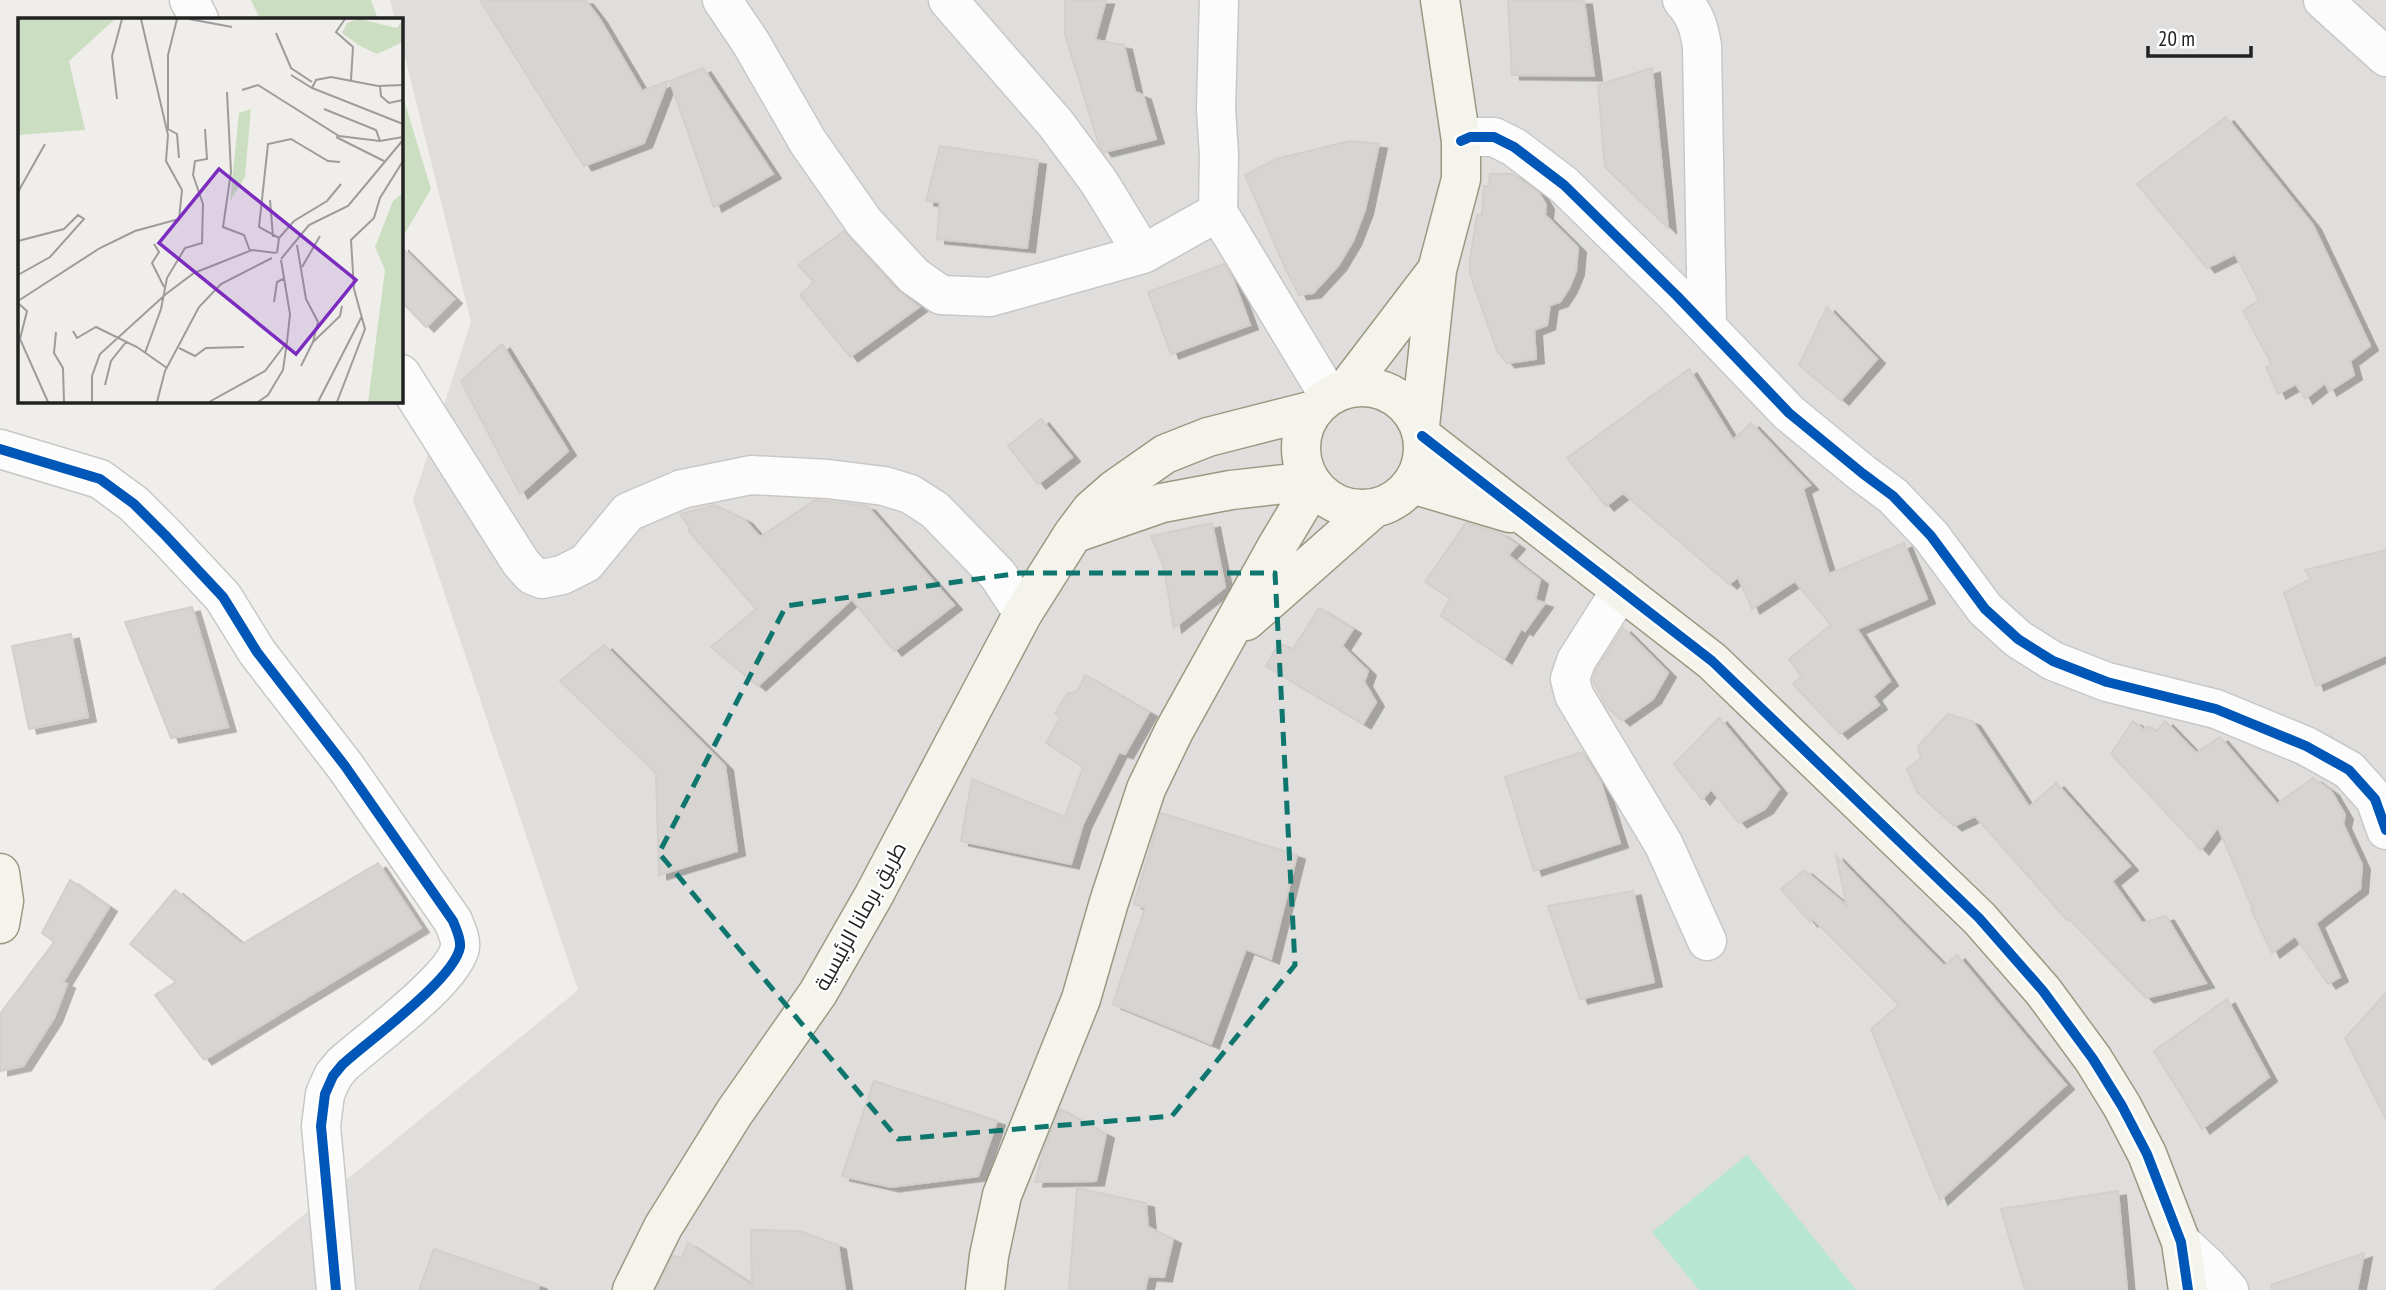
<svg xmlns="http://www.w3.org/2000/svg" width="2386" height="1290" viewBox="0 0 2386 1290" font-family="'PT Sans Narrow',Cairo,sans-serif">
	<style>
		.residential { fill: #dfdedc }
		.forest { fill: #cbdec1 }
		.pitch { fill: #b7e6d2 }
		.building { fill: #d7d4d2; stroke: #d3d0cc; stroke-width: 2; filter: url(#shadow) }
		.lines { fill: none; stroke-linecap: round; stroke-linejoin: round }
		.street-casing { stroke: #c9c8c7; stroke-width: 41 }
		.secondary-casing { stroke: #999a82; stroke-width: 41 }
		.street { stroke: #fdfcfc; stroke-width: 38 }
		.secondary { stroke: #f4f4ed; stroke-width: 38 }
		.cycleway-casing { stroke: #fff; stroke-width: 15 }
		.cycleway { stroke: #0057b8; stroke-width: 10 }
		.marked { fill: none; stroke: #0f766e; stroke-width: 5; stroke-dasharray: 14 9; stroke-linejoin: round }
		.labels { text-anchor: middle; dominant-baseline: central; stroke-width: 5; stroke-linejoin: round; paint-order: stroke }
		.street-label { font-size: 21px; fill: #222; stroke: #fff }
		.inset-road { fill: none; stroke: #9e9c9b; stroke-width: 2 }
		.view { fill: #7b2cbf; fill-opacity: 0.15; stroke: #7b2cbf; stroke-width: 3.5 }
		.inset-edge { fill: none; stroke: #222; stroke-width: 3.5 }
	</style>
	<defs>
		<filter id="shadow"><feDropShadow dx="8" dy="4.5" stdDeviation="0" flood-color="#0004"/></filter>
	</defs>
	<rect width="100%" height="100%" fill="#f0eeeb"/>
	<path class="residential" d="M 390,0 L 2386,0 L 2386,1290 L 212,1290 L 578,990 L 413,500 L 471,322 L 401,41 L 401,19 L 395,19 Z"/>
	<path class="forest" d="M 251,0 L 371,0 L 378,19 L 260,19 Z
		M 401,90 L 431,189 L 401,240 Z"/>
	<path class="pitch" d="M 1747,1155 L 1856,1290 L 1699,1290 L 1652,1232 Z"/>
	<path class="building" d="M 480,0 L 585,0 L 599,18 L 642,91 L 668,81 L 644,143 L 584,166 Z
		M 1065,0 L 1106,0 L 1095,40 L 1124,45 L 1135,92 L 1143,95 L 1156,139 L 1104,152 L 1099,145 L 1065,34 Z
		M 1508,0 L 1584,0 L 1594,76 L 1512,75 Z
		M 703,68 L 773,174 L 714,207 L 670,81 Z
		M 1652,68 L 1668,228 L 1605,167 L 1598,85 Z
		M 2226,117 L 2313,225 L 2370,346 L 2350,361 L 2354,375 L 2329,391 L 2325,383 L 2305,399 L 2296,384 L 2278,394 L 2266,367 L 2272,365 L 2243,311 L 2259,300 L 2235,254 L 2207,268 L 2137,184 Z
		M 1350,141 L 1379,144 L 1365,210 L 1353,241 L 1338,266 L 1313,293 L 1299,295 L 1286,270 L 1245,175 L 1276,159 Z
		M 940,146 L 1038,160 L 1027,248 L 937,239 L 940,202 L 926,201 Z
		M 1490,174 L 1513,174 L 1539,193 L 1546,205 L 1545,215 L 1578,248 L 1576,271 L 1569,288 L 1560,302 L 1550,305 L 1547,325 L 1534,330 L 1536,359 L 1507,363 L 1497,351 L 1470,274 L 1470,259 L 1477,215 L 1482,215 L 1484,186 L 1489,186 Z
		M 844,231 L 898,291 L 919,307 L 850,357 L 800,295 L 814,282 L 798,265 Z
		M 401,247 L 454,299 L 426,327 L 401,301 Z
		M 1224,264 L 1233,279 L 1250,325 L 1171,354 L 1148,292 Z
		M 1827,307 L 1877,359 L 1841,400 L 1799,365 Z
		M 502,344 L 568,451 L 520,494 L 461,381 Z
		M 1689,369 L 1733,440 L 1751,423 L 1810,485 L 1803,489 L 1829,574 L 1904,543 L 1927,599 L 1857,629 L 1890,681 L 1873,696 L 1879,705 L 1840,734 L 1793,684 L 1801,676 L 1789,659 L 1831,625 L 1795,581 L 1752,609 L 1738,577 L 1729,584 L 1623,493 L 1606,506 L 1567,458 Z
		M 1041,419 L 1072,457 L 1038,484 L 1008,446 Z
		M 815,500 L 867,506 L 954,605 L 894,651 L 852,599 L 758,686 L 711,647 L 756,609 L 688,530 L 690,528 L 680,514 L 715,505 L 744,519 L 760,537 Z
		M 1212,523 L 1225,587 L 1174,628 L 1164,567 L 1151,536 Z
		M 1466,523 L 1500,533 L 1517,545 L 1508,555 L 1540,580 L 1535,600 L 1545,603 L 1525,631 L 1521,629 L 1504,659 L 1441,616 L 1450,598 L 1425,582 Z
		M 2386,550 L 2386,655 L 2316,686 L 2284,593 L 2311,579 L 2305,570 Z
		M 192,607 L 228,727 L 171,738 L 125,622 Z
		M 1319,608 L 1353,629 L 1342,646 L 1368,671 L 1364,682 L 1376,702 L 1363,724 L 1266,666 L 1279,643 L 1293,649 Z
		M 1623,628 L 1668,673 L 1653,699 L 1622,721 L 1606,706 L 1593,680 L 1596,670 Z
		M 71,634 L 88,717 L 29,729 L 12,646 Z
		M 604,645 L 725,766 L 737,851 L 659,875 L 656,773 L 560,681 Z
		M 1085,675 L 1149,712 L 1125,754 L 1119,752 L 1083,824 L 1071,864 L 961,841 L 972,779 L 1065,817 L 1083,767 L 1046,743 L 1060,718 L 1055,713 L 1067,694 L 1078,691 Z
		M 1948,714 L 1972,721 L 2029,807 L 2056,783 L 2130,866 L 2112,881 L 2142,923 L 2166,916 L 2206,983 L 2146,998 L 2069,919 L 2067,920 L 1975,816 L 1954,826 L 1917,792 L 1907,769 L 1921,758 L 1918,746 Z
		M 1719,718 L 1779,789 L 1765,809 L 1739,823 L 1711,789 L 1702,800 L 1674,764 Z
		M 2133,721 L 2144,730 L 2148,726 L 2157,731 L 2165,721 L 2196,753 L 2220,737 L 2277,804 L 2313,778 L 2331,791 L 2345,815 L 2343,824 L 2362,865 L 2360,889 L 2316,923 L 2340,977 L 2328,984 L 2295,936 L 2272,953 L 2251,910 L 2253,909 L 2218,827 L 2201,850 L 2111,754 Z
		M 1583,752 L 1601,783 L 1620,843 L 1534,871 L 1505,777 Z
		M 1161,813 L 1297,855 L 1271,959 L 1246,949 L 1211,1044 L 1113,1004 L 1145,908 L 1134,904 Z
		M 1836,856 L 1944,966 L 1957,955 L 2066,1085 L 1940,1200 L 1871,1029 L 1899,1005 L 1813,919 L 1810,922 L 1781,889 L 1804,870 L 1847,906 Z
		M 378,863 L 421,928 L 204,1060 L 155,995 L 176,982 L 130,944 L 175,890 L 242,944 Z
		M 70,880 L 109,907 L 63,982 L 67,984 L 54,1018 L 23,1066 L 0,1071 L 0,1014 L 54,942 L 42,933 Z
		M 1633,891 L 1654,982 L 1580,999 L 1548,906 Z
		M 2386,993 L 2386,1119 L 2345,1038 Z
		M 2227,999 L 2269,1077 L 2202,1129 L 2154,1051 Z
		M 874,1081 L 997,1121 L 978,1176 L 891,1187 L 842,1176 Z
		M 1060,1109 L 1106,1134 L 1096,1181 L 1035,1182 L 1044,1150 Z
		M 1077,1188 L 1146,1203 L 1148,1227 L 1173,1239 L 1164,1277 L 1148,1276 L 1145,1290 L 1069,1290 Z
		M 2118,1191 L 2127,1290 L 2025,1290 L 2001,1209 Z
		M 751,1230 L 799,1231 L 838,1245 L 845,1290 L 656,1290 L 673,1256 L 682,1258 L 688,1243 L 752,1285 Z
		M 434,1249 L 539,1285 L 538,1290 L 419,1290 Z
		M 2364,1253 L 2357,1290 L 2272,1290 L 2271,1285 Z"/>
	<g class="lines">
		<defs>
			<path id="street" d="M 189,0 L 199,19
				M 722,0 L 751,43 L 808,142 L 864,222 L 914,276 L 941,295 L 990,297 L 1143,254 L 1218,212
				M 948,0 L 1056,124 L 1099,182 L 1143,254
				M 1219,0 L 1216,109 L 1219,155 L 1218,212 L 1329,396
				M 1682,0 C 1695,14 1699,27 1702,46 L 1707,327
				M 2323,0 L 2386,57
				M 1461,141 L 1470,137 L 1494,137 L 1514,147 L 1564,185 L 1677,296 L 1789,413 L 1862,473 L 1893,496 L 1931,536 L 1985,609 L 2018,639 L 2053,661 L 2107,682 L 2216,709 L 2306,746 L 2349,770 L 2375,799 L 2386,830
				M 401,374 L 521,563 L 532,575 L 542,579 L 562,575 L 586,563 L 628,512 L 682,489 L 751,475 L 828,479 L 884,486 L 910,494 L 935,510 L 998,575 L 1023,613
				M 0,449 L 100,479 L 134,504 L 165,535 L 223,597 L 257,652 L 345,766 L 453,921 C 456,929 461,938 460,947 C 455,979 368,1041 342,1065 L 333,1076 L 325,1094 L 321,1126 L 336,1290
				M 1621,590 L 1576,661 L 1570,679 L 1574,695 L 1664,845 L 1707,941
				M 2181,1242 L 2207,1266 L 2229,1290"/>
			<path id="secondary" d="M1301 448a61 61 0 1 1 122 0a61 61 0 1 1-122 0Z
				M 1347,388 L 1437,270
				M 1420,426 L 1437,270 L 1461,179 L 1461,141 L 1440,0
				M 1422,436 L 1712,661 L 1979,918 L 2043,991 L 2093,1059 L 2122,1106 L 2147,1154 L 2181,1242 L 2188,1290
				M 1412,484 L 1510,513
				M 1078,532 L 1162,503 L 1231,490 L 1310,481
				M 1246,621 L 1374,508
				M 0,873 L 4,901 L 0,924
				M 632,1290 L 663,1227 L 734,1113 L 818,993 L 874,895 L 1023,613 L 1073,534 L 1091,510 L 1115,489 L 1165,454 L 1208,437 L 1314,410
				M 985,1290 L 989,1256 L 1002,1195 L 1081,999 L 1109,902 L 1146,789 L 1174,731 L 1277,546 L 1313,486"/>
		</defs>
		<use href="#street" class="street-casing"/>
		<use href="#secondary" class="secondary-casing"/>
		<use href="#street" class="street"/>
		<use href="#secondary" class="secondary"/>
		<defs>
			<path id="cycleway" d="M 1461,141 L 1470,137 L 1494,137 L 1514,147 L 1564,185 L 1677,296 L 1789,413 L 1862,473 L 1893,496 L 1931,536 L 1985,609 L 2018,639 L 2053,661 L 2107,682 L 2216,709 L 2306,746 L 2349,770 L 2375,799 L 2386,830
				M 1422,436 L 1712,661 L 1979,918 L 2043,991 L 2093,1059 L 2122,1106 L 2147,1154 L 2181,1242 L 2188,1290
				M 0,449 L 100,479 L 134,504 L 165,535 L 223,597 L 257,652 L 345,766 L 453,921 C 456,929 461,938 460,947 C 455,979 368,1041 342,1065 L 333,1076 L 325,1094 L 321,1126 L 336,1290"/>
		</defs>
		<use href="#cycleway" class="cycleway-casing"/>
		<use href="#cycleway" class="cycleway"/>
	</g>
	<path class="marked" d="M 1020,573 L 1275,573 L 1295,965 L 1172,1116 L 898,1139 L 659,853 L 786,606 Z"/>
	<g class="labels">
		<g class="street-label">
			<text transform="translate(860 916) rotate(-61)">طريق برمانا الرئيسية</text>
		</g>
	</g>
	<g transform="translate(18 18)">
		<rect width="385" height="385" fill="#f0eeeb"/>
		<path d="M 0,1 L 97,1 L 51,43 L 67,112 L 0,117 ZM 341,1 L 379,10 L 385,1 L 385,24 L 359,36 L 342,28 L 324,15 L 329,5 ZM 233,91 L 227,159 L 212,183 L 221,95 ZM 385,175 L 385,384 L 350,384 L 367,252 L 357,229 L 375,183 Z" fill="#cbdec1"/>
		<path class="inset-road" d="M 171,1 L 214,9M 327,1 L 318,14 L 335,29 L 333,62M 258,15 L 273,50 L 294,64M 273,57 L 294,70M 385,67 L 360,68 L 313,59 L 298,62 L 294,70 L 385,106M 362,68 L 363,78 L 371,85 L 385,82M 224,72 L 240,67 L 321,118 L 362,123 L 385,119M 209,74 L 213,154 L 205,209 L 226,217 L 232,233M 99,81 L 94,38 L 104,1M 306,91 L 358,112 L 362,123M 150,111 L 159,116 L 161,140M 150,112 L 150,37 L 159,1M 318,119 L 366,143M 0,174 L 27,126M 252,182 L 255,219M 261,220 L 241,209 L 250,126 L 273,121 L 310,143 L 322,144M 0,223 L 46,211 L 60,197 L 66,201 L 32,239 L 0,257M 136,226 L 141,234 L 134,245 L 146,269M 279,227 L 288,281 L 300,304 L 295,324 L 322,298 L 324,288M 259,235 L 261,220 L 276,203 L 309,183 L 323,166M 263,241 L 291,207 L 330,188 L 385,122M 284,249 L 302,218M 0,283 L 82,230 L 117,213 L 161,201 L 164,172 L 148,143 L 150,117 L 123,1M 256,284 L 259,264 L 267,260M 0,285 L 9,293 L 2,321 L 30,384M 55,313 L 59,320 L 78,309 L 119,329 L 149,350M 38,314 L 36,335 L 45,350 L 46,384M 161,330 L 177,338 L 188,330 L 226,329M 127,335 L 143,291 L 149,260 L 167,230 L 184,225 L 185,186 L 175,157 L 177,143 L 189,141 L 187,111M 283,348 L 295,324M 87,367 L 93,343 L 108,324M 74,384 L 74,358 L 82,336 L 148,276 L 176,255 L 234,232 L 258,235M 139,384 L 147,353 L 181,289 L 203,266 L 254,240M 191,384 L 247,353 L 269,324 L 272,296 L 263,242M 240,384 L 250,377 L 265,352 L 269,324M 300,384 L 344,298M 319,384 L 347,311 L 336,271 L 333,222 L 356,200 L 362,180 L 385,143"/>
		<path class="view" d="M 201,151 L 338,262 L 278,336 L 141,225 Z"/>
		<rect width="385" height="385" class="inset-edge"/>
	</g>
	<path d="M2148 46v10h103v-10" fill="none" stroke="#222222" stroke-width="3.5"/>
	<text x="2158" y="46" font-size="21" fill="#222222" stroke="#ffffff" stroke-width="5" paint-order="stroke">20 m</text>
</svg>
